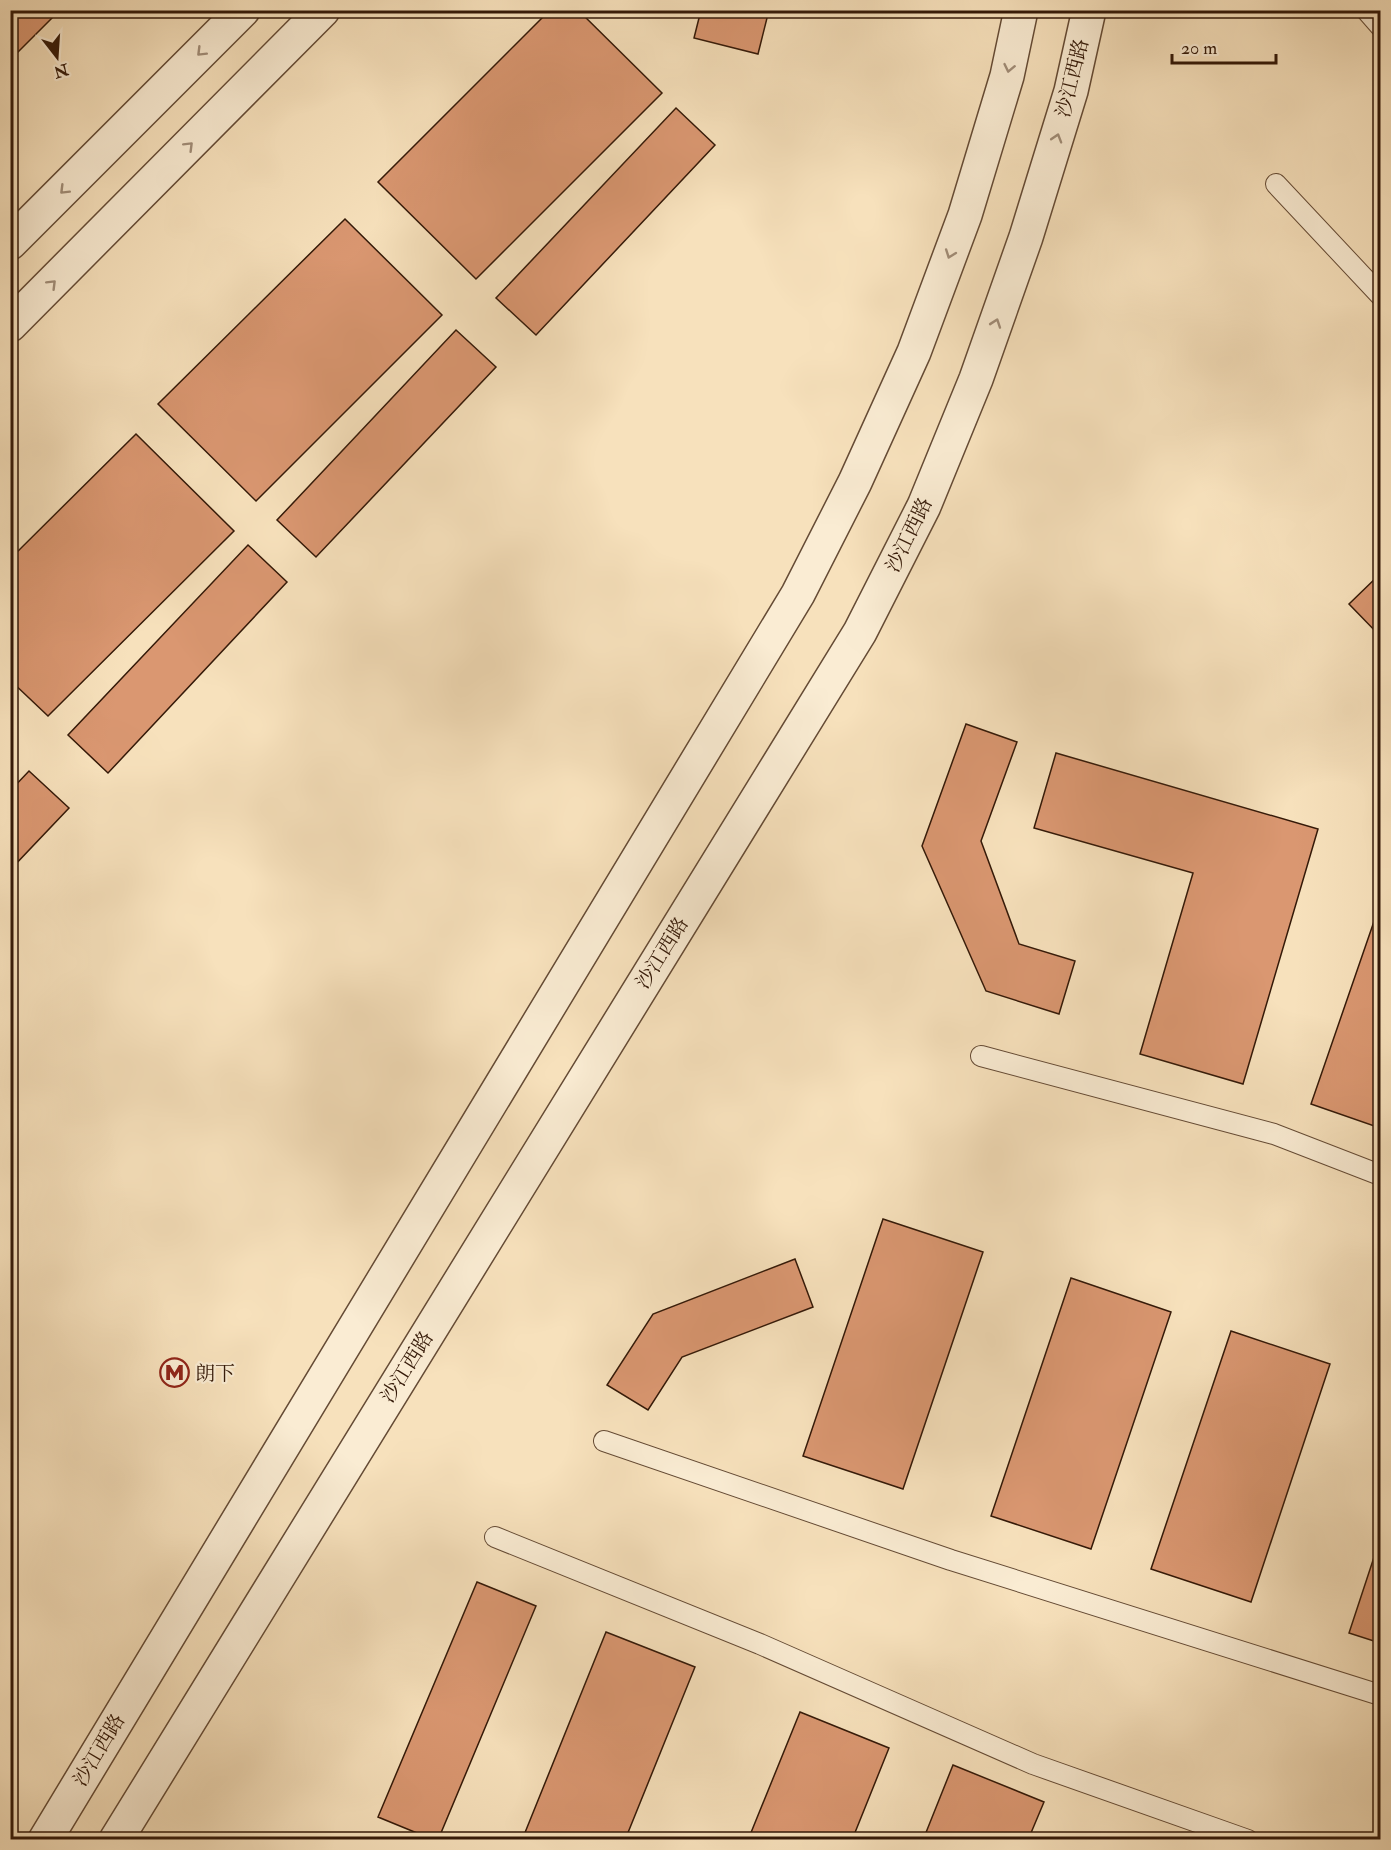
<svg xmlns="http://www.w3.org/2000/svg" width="1391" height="1850" viewBox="0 0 1391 1850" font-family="'IM FELL Double Pica','Noto Serif SC',serif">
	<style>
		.building { fill: #da9771; stroke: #341908; stroke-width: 1.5 }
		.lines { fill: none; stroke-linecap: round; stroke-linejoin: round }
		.service-casing { stroke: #654b35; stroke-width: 22 }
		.minor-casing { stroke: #654b35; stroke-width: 36 }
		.tertiary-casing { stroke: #654b35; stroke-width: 36 }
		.service { stroke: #faecd3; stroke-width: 20 }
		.minor { stroke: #faecd3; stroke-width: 33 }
		.tertiary { stroke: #faecd3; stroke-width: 33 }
		.oneway { stroke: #a18d78 }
		.labels { text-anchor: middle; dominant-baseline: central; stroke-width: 4.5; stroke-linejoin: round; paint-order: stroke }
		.street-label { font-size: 20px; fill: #341908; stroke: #faecd3 }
		.poi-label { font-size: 20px; fill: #341908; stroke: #faecd3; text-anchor: start }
	</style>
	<rect width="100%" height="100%" fill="#f7e1bc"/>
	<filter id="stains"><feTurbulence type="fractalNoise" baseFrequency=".00333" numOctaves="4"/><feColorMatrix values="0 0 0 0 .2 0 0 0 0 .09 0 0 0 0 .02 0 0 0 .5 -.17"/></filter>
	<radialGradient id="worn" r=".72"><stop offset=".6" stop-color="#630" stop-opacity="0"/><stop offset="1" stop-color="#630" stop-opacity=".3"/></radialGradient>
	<path class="building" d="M 10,10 L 60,10 L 10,60 Z
		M 550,10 L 578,10 L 662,93 L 476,279 L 378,182 Z
		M 701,10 L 769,10 L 758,54 L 694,38 Z
		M 676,108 L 715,145 L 536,335 L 496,298 Z
		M 345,219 L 442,315 L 256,501 L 158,404 Z
		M 456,330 L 496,367 L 316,557 L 277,520 Z
		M 136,434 L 234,531 L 48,716 L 10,680 L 10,559 Z
		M 248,545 L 287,582 L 108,773 L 68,735 Z
		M 1380,574 L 1380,636 L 1349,604 Z
		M 966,724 L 1017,742 L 981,841 L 1019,944 L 1075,961 L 1059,1014 L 986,991 L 922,846 Z
		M 1056,753 L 1318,829 L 1243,1084 L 1140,1054 L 1193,873 L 1034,828 Z
		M 29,771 L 69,808 L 10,870 L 10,791 Z
		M 1380,904 L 1380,1128 L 1311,1104 Z
		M 883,1219 L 983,1252 L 903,1489 L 803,1456 Z
		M 795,1259 L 813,1307 L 682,1357 L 648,1410 L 607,1385 L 653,1314 Z
		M 1071,1278 L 1171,1312 L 1091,1549 L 991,1516 Z
		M 1231,1331 L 1330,1364 L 1251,1602 L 1151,1569 Z
		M 1380,1539 L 1380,1643 L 1349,1633 Z
		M 477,1582 L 536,1606 L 438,1840 L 434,1840 L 378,1817 Z
		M 606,1632 L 695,1667 L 625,1840 L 522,1840 Z
		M 800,1712 L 889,1748 L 852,1840 L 748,1840 Z
		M 953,1765 L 1044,1802 L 1028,1840 L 923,1840 Z"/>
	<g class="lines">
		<defs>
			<path id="service" d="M 1366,10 L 1380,26
				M 1276,184 L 1380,295
				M 981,1056 L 1274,1134 L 1380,1175
				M 604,1441 L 951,1560 L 1380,1695
				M 495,1537 L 760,1644 L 1033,1764 L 1248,1840"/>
			<path id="minor" d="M 10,243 L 243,10
				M 10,325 L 323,10"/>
			<path id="tertiary" d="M 45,1840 L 798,594 L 855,482 L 914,352 L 965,215 L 1007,76 L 1021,10
				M 116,1840 L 860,632 L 924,506 L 976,379 L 1026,237 L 1071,91 L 1089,10"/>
		</defs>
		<use href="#service" class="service-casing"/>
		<use href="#minor" class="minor-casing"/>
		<use href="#tertiary" class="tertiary-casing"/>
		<use href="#service" class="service"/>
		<use href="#minor" class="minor"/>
		<use href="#tertiary" class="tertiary"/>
	</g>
	<defs><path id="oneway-chevron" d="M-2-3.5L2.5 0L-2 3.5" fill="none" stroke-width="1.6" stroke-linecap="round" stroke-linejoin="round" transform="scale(1.5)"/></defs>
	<g class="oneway">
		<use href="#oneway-chevron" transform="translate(201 52) rotate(135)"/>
		<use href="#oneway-chevron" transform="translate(1009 68) rotate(102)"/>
		<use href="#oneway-chevron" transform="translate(1057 138) rotate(-73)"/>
		<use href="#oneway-chevron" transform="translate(189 146) rotate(-45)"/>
		<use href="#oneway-chevron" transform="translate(64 190) rotate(135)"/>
		<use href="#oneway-chevron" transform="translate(950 254) rotate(110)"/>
		<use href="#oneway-chevron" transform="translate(52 284) rotate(-45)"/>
		<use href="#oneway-chevron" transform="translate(996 323) rotate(-71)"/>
	</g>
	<defs>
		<symbol id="metro-ring" viewBox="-11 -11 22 22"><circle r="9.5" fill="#faecd3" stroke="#8f2418" stroke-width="1.5"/><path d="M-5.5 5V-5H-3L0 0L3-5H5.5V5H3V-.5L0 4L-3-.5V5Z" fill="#8f2418"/></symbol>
	</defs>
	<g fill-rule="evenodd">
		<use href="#metro-ring" x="158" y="1356" width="33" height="33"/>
	</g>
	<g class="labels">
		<g class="street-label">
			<text transform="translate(1072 78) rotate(-76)">沙江西路</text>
			<text transform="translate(909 535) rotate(-64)">沙江西路</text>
			<text transform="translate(662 953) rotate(-58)">沙江西路</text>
			<text transform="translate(407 1367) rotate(-58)">沙江西路</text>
			<text transform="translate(99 1750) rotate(-59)">沙江西路</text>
		</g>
		<g class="poi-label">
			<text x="195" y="1373">朗下</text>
		</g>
	</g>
	<rect width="1391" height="1850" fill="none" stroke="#f7e1bc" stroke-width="36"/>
	<rect x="12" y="12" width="1367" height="1826" fill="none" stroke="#341908" stroke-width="3"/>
	<rect x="18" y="18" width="1355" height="1814" fill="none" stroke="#341908" stroke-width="1.5"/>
	<g transform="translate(57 57) rotate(163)" stroke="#faecd3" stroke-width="4.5" paint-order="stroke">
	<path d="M0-4.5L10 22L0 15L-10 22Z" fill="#341908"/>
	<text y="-9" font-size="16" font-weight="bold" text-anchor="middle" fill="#341908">N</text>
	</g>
	<path d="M1172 54v9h104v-9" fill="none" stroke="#341908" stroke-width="3"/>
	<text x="1181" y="54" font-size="18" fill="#341908" stroke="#faecd3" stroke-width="4.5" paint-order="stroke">20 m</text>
	<rect width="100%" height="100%" filter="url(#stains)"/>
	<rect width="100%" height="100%" fill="url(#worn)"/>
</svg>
